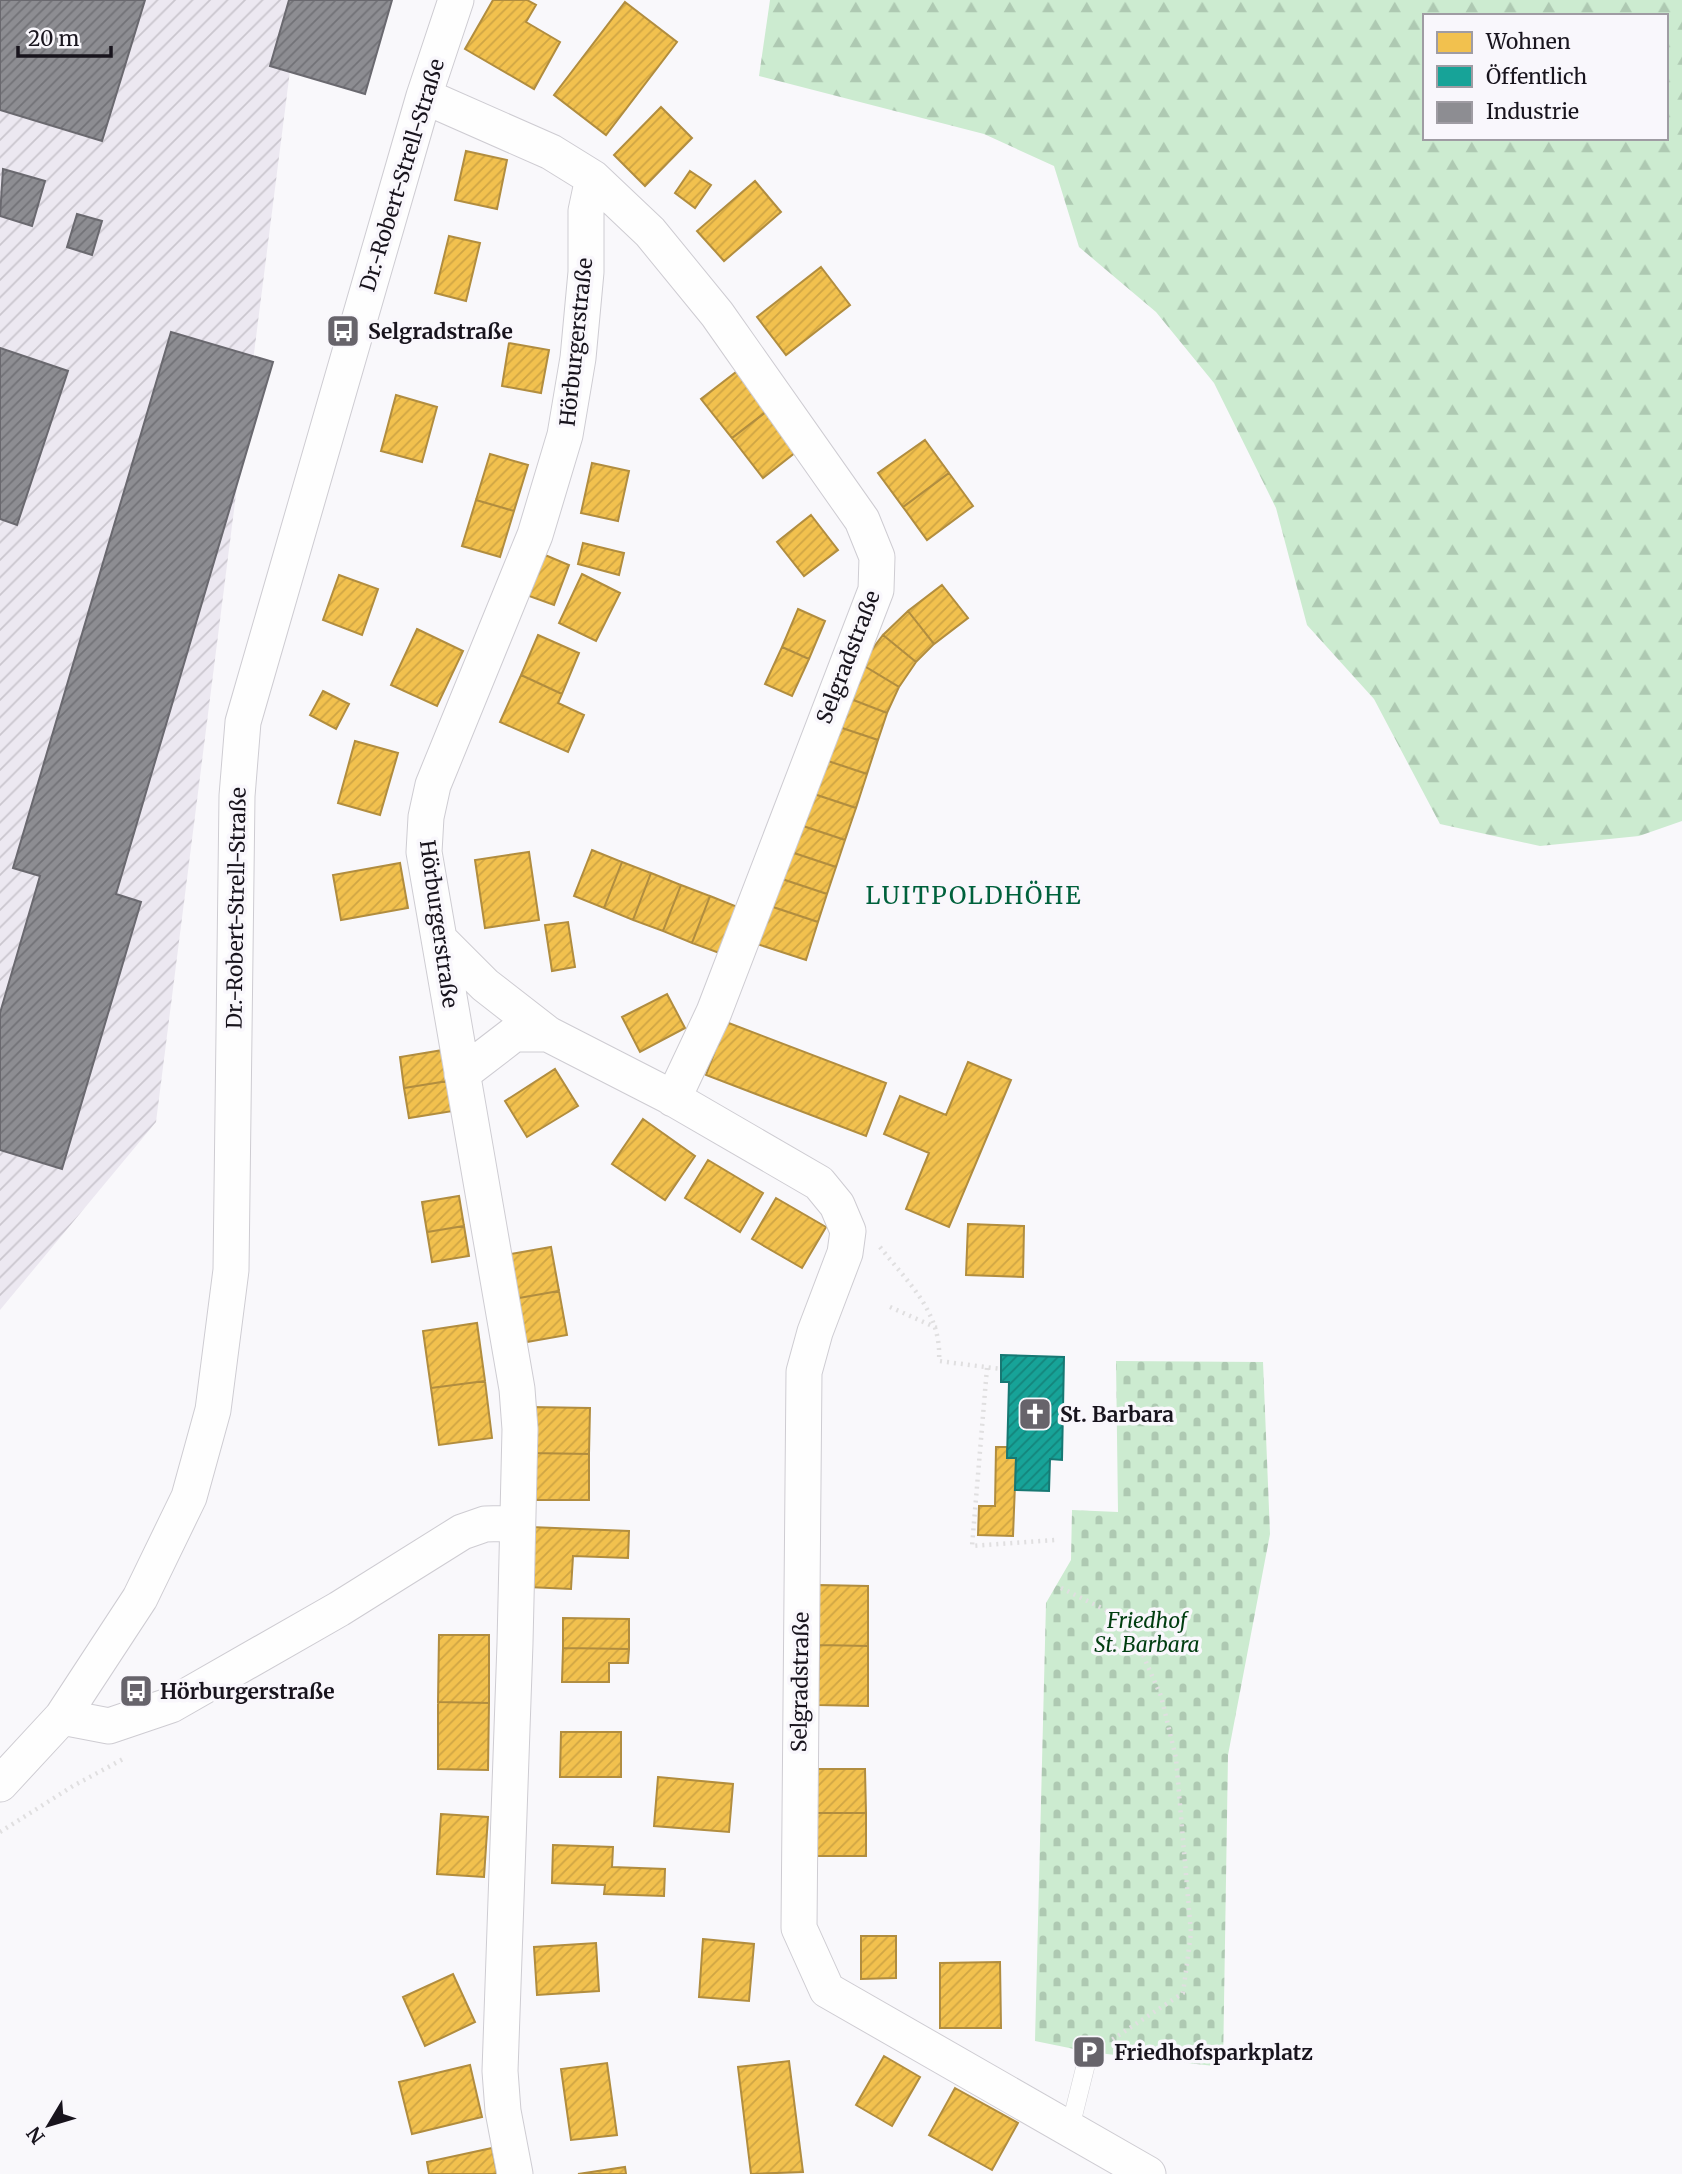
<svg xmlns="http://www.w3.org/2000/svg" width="1682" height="2174" viewBox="0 0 1682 2174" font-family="Merriweather,serif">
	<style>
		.industrial { fill: url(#industrial-furrows) }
		.forest { fill: url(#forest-firs); fill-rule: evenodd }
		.cemetery { fill: url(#cemetery-stones) }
		.homes { fill: url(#homes-hatch); stroke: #b18d3f; stroke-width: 2 }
		.public { fill: url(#public-hatch); stroke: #177873; stroke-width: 2 }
		.industry { fill: url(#industry-hatch); stroke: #6a696f; stroke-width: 2 }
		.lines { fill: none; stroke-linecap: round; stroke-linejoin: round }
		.lane-casing { stroke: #ceccd2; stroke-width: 19 }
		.street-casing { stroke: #ceccd2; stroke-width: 37 }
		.path { stroke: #e0dfe0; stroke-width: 4.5; stroke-dasharray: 2 5; stroke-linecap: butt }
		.lane { stroke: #fefefe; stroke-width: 18 }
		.street { stroke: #fefefe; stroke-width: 35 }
		.labels { text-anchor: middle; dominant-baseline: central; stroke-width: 7; stroke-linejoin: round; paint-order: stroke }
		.street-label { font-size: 21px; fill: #18141d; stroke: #f9f7fc }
		.poi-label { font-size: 21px; font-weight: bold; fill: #18141d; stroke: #f9f7fc; text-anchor: start }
		.park-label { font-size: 21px; font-style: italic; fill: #003d10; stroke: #f9f7fc }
		.quarter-label { font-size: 24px; letter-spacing: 2px; fill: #00613c; stroke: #f9f7fc }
	</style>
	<defs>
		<pattern id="industrial-furrows" width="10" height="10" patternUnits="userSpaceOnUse" patternTransform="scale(1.75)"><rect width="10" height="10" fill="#ece8f1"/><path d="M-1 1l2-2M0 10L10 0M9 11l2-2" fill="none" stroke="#cac6ce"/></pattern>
		<pattern id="forest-firs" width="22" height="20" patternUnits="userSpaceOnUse" patternTransform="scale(1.75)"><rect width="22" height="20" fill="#ccebd0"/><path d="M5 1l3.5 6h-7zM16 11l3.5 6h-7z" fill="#aec9b2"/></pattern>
		<pattern id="cemetery-stones" width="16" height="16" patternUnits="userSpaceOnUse" patternTransform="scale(1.75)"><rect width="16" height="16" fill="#ccebd0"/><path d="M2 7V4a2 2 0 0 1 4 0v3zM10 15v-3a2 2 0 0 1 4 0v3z" fill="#aec9b2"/></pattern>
		<pattern id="homes-hatch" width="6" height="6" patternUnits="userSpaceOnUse" patternTransform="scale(1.75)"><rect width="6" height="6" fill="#f2c14e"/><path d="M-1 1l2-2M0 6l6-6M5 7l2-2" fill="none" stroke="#cfa544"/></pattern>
		<pattern id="public-hatch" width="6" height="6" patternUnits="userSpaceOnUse" patternTransform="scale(1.75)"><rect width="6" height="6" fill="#17a398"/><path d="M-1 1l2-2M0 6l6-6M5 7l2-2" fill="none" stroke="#14847b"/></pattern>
		<pattern id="industry-hatch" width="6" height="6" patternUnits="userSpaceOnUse" patternTransform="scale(1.75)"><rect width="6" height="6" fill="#8d8d92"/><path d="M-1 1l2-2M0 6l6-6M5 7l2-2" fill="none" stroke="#727277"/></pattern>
	</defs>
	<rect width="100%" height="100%" fill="#f9f8fb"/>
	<path class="industrial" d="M 0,0 L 299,0 L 156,1122 L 0,1310 Z"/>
	<path class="forest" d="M 770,0 L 1682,0 L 1682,821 L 1639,836 L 1540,846 L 1440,824 L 1374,699 L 1307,625 L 1276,508 L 1214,383 L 1156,312 L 1079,247 L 1054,166 L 984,134 L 759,76 ZM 1425,16 L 1666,16 L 1666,138 L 1425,138 Z"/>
	<path class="cemetery" d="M 1116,1361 L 1263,1362 L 1270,1534 L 1228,1755 L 1223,2067 L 1089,2052 L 1035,2041 L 1046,1603 L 1071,1560 L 1072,1510 L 1118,1512 Z"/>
	<path class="homes" d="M 493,0 L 527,0 L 536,5 L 526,22 L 560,42 L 534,89 L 465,49 Z
		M 625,2 L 677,42 L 606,135 L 554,95 Z
		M 661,107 L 692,138 L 645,186 L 614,155 Z
		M 466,151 L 507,160 L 497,209 L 455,200 Z
		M 690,171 L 711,185 L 695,208 L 675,193 Z
		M 755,181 L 781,212 L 724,261 L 697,231 Z
		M 449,236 L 480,243 L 466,301 L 435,293 Z
		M 821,267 L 850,305 L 786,355 L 757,317 Z
		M 509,343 L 549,350 L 541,393 L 502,386 Z
		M 740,369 L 771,408 L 732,438 L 701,399 Z
		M 396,395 L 437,407 L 422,462 L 381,451 Z
		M 771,408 L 801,448 L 763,478 L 732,438 Z
		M 925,440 L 949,473 L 903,507 L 878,473 Z
		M 490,454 L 528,465 L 514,511 L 476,500 Z
		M 592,463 L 629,471 L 618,521 L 581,513 Z
		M 949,473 L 973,506 L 927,540 L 903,507 Z
		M 476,500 L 514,511 L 500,557 L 462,546 Z
		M 811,515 L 838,550 L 804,576 L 777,542 Z
		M 583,543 L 624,553 L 619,575 L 578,564 Z
		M 545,555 L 569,565 L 554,605 L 529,596 Z
		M 582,574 L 620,593 L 596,641 L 559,623 Z
		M 339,575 L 378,589 L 362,635 L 323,620 Z
		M 942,585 L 968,618 L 934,644 L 908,611 Z
		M 798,609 L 825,621 L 809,659 L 782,647 Z
		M 908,611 L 934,644 L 916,662 L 883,635 Z
		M 417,629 L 463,651 L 437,706 L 391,685 Z
		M 538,635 L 579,653 L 562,694 L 521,675 Z
		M 883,635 L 916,662 L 899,687 L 861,664 Z
		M 782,647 L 809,659 L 792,696 L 765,684 Z
		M 861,664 L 899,687 L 887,713 L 843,696 Z
		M 521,675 L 562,694 L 558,703 L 584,715 L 568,752 L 500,722 Z
		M 323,691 L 349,704 L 336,729 L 310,715 Z
		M 843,696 L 887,713 L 878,740 L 830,724 Z
		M 830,724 L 878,740 L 867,774 L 819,758 Z
		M 355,741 L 398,753 L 380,815 L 338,803 Z
		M 819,758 L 867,774 L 856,808 L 808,792 Z
		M 808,792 L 856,808 L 845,840 L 797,824 Z
		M 797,824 L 845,840 L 836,867 L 788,851 Z
		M 592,850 L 622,862 L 604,908 L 574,896 Z
		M 788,851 L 836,867 L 827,894 L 779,878 Z
		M 529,852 L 539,920 L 485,928 L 475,860 Z
		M 622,862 L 651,873 L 633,920 L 604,908 Z
		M 400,863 L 408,908 L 341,920 L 333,875 Z
		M 651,873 L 681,885 L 663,931 L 633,920 Z
		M 779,878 L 827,894 L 818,922 L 770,906 Z
		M 681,885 L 710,896 L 692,943 L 663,931 Z
		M 710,896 L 740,908 L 722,954 L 692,943 Z
		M 770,906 L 818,922 L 806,960 L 757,944 Z
		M 568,922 L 575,967 L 552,971 L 545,925 Z
		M 667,994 L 685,1028 L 640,1052 L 622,1017 Z
		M 726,1022 L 886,1083 L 866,1136 L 706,1075 Z
		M 443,1050 L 448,1081 L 404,1088 L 400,1057 Z
		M 968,1062 L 1011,1080 L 949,1227 L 906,1209 L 929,1153 L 884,1134 L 900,1096 L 946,1115 Z
		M 555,1069 L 578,1106 L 527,1137 L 505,1101 Z
		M 448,1081 L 453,1111 L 409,1118 L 404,1088 Z
		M 643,1119 L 695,1156 L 665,1200 L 612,1164 Z
		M 708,1160 L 763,1193 L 740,1232 L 685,1198 Z
		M 459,1196 L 464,1226 L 427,1232 L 422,1202 Z
		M 776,1198 L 826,1227 L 802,1268 L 752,1239 Z
		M 968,1224 L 1024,1226 L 1023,1277 L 966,1275 Z
		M 464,1226 L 469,1256 L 432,1262 L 427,1232 Z
		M 551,1247 L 559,1291 L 513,1299 L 505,1255 Z
		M 559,1291 L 567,1335 L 521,1343 L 513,1299 Z
		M 477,1323 L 485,1381 L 431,1388 L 423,1331 Z
		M 485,1381 L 492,1438 L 439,1445 L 431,1388 Z
		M 531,1407 L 590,1408 L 589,1454 L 530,1453 Z
		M 996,1447 L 1007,1447 L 1007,1458 L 1016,1458 L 1013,1536 L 978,1535 L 979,1506 L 995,1506 Z
		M 530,1453 L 589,1454 L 589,1500 L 529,1500 Z
		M 530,1527 L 629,1531 L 628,1558 L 573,1556 L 571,1589 L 528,1587 Z
		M 819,1585 L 868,1586 L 868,1646 L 819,1645 Z
		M 563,1618 L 629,1619 L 629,1649 L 563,1648 Z
		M 439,1635 L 489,1635 L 489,1703 L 438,1702 Z
		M 819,1645 L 868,1646 L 868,1706 L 818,1705 Z
		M 563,1648 L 629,1649 L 628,1663 L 609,1663 L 609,1682 L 562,1682 Z
		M 438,1702 L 489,1703 L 488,1770 L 438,1769 Z
		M 561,1732 L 621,1732 L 621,1777 L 560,1777 Z
		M 816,1769 L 865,1769 L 866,1813 L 816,1813 Z
		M 658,1777 L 733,1784 L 729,1832 L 654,1826 Z
		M 816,1813 L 866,1813 L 866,1856 L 817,1856 Z
		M 441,1814 L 488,1817 L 484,1877 L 437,1874 Z
		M 553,1845 L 613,1847 L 612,1867 L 665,1869 L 664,1896 L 604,1894 L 605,1885 L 552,1883 Z
		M 861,1936 L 896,1936 L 896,1978 L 861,1979 Z
		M 703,1939 L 754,1944 L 749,2001 L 699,1997 Z
		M 596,1943 L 599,1991 L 537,1995 L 534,1947 Z
		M 1000,1962 L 1001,2028 L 940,2028 L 940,1963 Z
		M 453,1974 L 475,2022 L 425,2046 L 403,1997 Z
		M 884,2056 L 920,2077 L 892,2126 L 856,2105 Z
		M 789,2061 L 803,2172 L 751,2174 L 738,2067 Z
		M 607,2063 L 617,2135 L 571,2140 L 561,2069 Z
		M 470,2065 L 482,2117 L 412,2134 L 399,2082 Z
		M 955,2088 L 1018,2123 L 992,2170 L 929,2135 Z
		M 492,2148 L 497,2174 L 429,2174 L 427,2162 Z
		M 625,2167 L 626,2174 L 578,2174 Z"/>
	<path class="public" d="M 1001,1355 L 1064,1357 L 1062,1460 L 1050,1459 L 1049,1491 L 1015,1490 L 1016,1458 L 1007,1458 L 1009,1382 L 1001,1382 Z"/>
	<path class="industry" d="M 0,0 L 145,0 L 102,141 L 0,110 Z
		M 289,0 L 392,0 L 365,94 L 270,66 Z
		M 3,169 L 45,181 L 32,226 L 0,216 Z
		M 77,214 L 102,221 L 92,255 L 67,247 Z
		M 171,332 L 273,362 L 116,894 L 141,902 L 62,1169 L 0,1150 L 0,1013 L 40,876 L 13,868 Z
		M 0,348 L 68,371 L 17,525 L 0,519 Z"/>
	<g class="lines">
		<defs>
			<path id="lane" d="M 1070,2128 L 1089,2052"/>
			<path id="street" d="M 424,96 L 551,152 L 593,178 L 650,232 L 717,314 L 862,520 L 877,557 L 876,590 L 714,1012 L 673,1099
				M 439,939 L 485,985 L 548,1034 L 669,1096 L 819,1183 L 837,1205 L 848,1231 L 845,1253 L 815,1332 L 804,1372 L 799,1928 L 827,1990 L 1148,2174
				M 462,1074 L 514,1034 L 548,1034
				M 62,1717 L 109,1726 L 171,1705 L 339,1609 L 462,1532 L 485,1524 L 517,1523
				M 0,1784 L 62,1717 L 140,1598 L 189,1497 L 213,1410 L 231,1270 L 237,796 L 243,722 L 424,96 L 456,0
				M 515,2174 L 503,2111 L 500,2071 L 515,1643 L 520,1429 L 517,1389 L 424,852 L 426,817 L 433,785 L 535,535 L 565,435 L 578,358 L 586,272 L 586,211 L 593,178"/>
		</defs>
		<use href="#lane" class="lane-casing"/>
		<use href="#street" class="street-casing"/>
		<path class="path" d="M 880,1247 C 908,1283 942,1312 939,1361 L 1001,1369
			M 890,1307 L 937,1328
			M 987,1368 L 972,1546 L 1055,1540
			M 1061,1588 L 1128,1621 L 1161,1696 L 1176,1758 L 1191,1933 L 1183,1993 L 1110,2041
			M 0,1832 L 73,1786 L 125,1758"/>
		<use href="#lane" class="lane"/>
		<use href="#street" class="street"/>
	</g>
	<defs>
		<symbol id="bus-square" viewBox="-11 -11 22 22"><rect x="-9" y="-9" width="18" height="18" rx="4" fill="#67646b" stroke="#f9f7fc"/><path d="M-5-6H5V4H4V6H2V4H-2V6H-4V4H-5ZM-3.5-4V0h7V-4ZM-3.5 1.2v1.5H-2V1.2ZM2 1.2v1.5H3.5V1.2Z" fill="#fff"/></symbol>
		<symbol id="church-square" viewBox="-11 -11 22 22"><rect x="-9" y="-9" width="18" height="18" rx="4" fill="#67646b" stroke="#f9f7fc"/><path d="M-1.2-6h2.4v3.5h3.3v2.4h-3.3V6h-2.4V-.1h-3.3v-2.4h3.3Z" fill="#fff"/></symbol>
		<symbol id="parking-square" viewBox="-11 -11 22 22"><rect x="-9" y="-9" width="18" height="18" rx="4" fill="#67646b" stroke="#f9f7fc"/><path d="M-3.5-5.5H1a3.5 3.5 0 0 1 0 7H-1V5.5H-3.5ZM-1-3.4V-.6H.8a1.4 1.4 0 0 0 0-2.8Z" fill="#fff"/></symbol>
	</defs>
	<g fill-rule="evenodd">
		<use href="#bus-square" x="324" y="312" width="38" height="38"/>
		<use href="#church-square" x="1016" y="1395" width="38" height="38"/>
		<use href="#bus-square" x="117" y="1672" width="38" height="38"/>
		<use href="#parking-square" x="1070" y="2033" width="38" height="38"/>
	</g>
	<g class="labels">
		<g class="street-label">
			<text transform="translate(402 175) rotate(-73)">Dr.-Robert-Strell-Straße</text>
			<text transform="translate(576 342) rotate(-84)">Hörburgerstraße</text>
			<text transform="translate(848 657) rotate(-69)">Selgradstraße</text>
			<text transform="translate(236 908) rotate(-89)">Dr.-Robert-Strell-Straße</text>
			<text transform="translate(439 924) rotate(82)">Hörburgerstraße</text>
			<text transform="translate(800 1682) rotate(-89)">Selgradstraße</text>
		</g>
		<g class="poi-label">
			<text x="368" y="331">Selgradstraße</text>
			<text x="1060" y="1414">St. Barbara</text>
			<text x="160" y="1691">Hörburgerstraße</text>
			<text x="1114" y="2052">Friedhofsparkplatz</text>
		</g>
		<g class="park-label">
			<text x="1147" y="1620">Friedhof<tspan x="1147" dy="24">St. Barbara</tspan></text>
		</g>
		<g class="quarter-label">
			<text x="974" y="895">LUITPOLDHÖHE</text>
		</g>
	</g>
	<rect x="1423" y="14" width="245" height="126" fill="#f9f7fc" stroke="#9f9ca3" stroke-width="2"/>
	<rect x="1437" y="32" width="35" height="21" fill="#f2c14e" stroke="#9f9ca3" stroke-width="2"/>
	<text x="1486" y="49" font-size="21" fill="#18141d">Wohnen</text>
	<rect x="1437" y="66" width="35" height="21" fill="#17a398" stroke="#9f9ca3" stroke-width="2"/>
	<text x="1486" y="84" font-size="21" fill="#18141d">Öffentlich</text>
	<rect x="1437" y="102" width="35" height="21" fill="#8d8d92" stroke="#9f9ca3" stroke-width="2"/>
	<text x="1486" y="119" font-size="21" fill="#18141d">Industrie</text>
	<g transform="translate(49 2125) rotate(232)" stroke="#f9f7fc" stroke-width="5" paint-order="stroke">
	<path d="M0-5L12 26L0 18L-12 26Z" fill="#18141d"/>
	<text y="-10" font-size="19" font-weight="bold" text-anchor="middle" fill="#18141d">N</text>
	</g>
	<path d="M18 46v10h93v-10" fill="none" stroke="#18141d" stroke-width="3.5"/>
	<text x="28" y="46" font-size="21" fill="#18141d" stroke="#f9f7fc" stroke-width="5" paint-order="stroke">20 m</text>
</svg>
